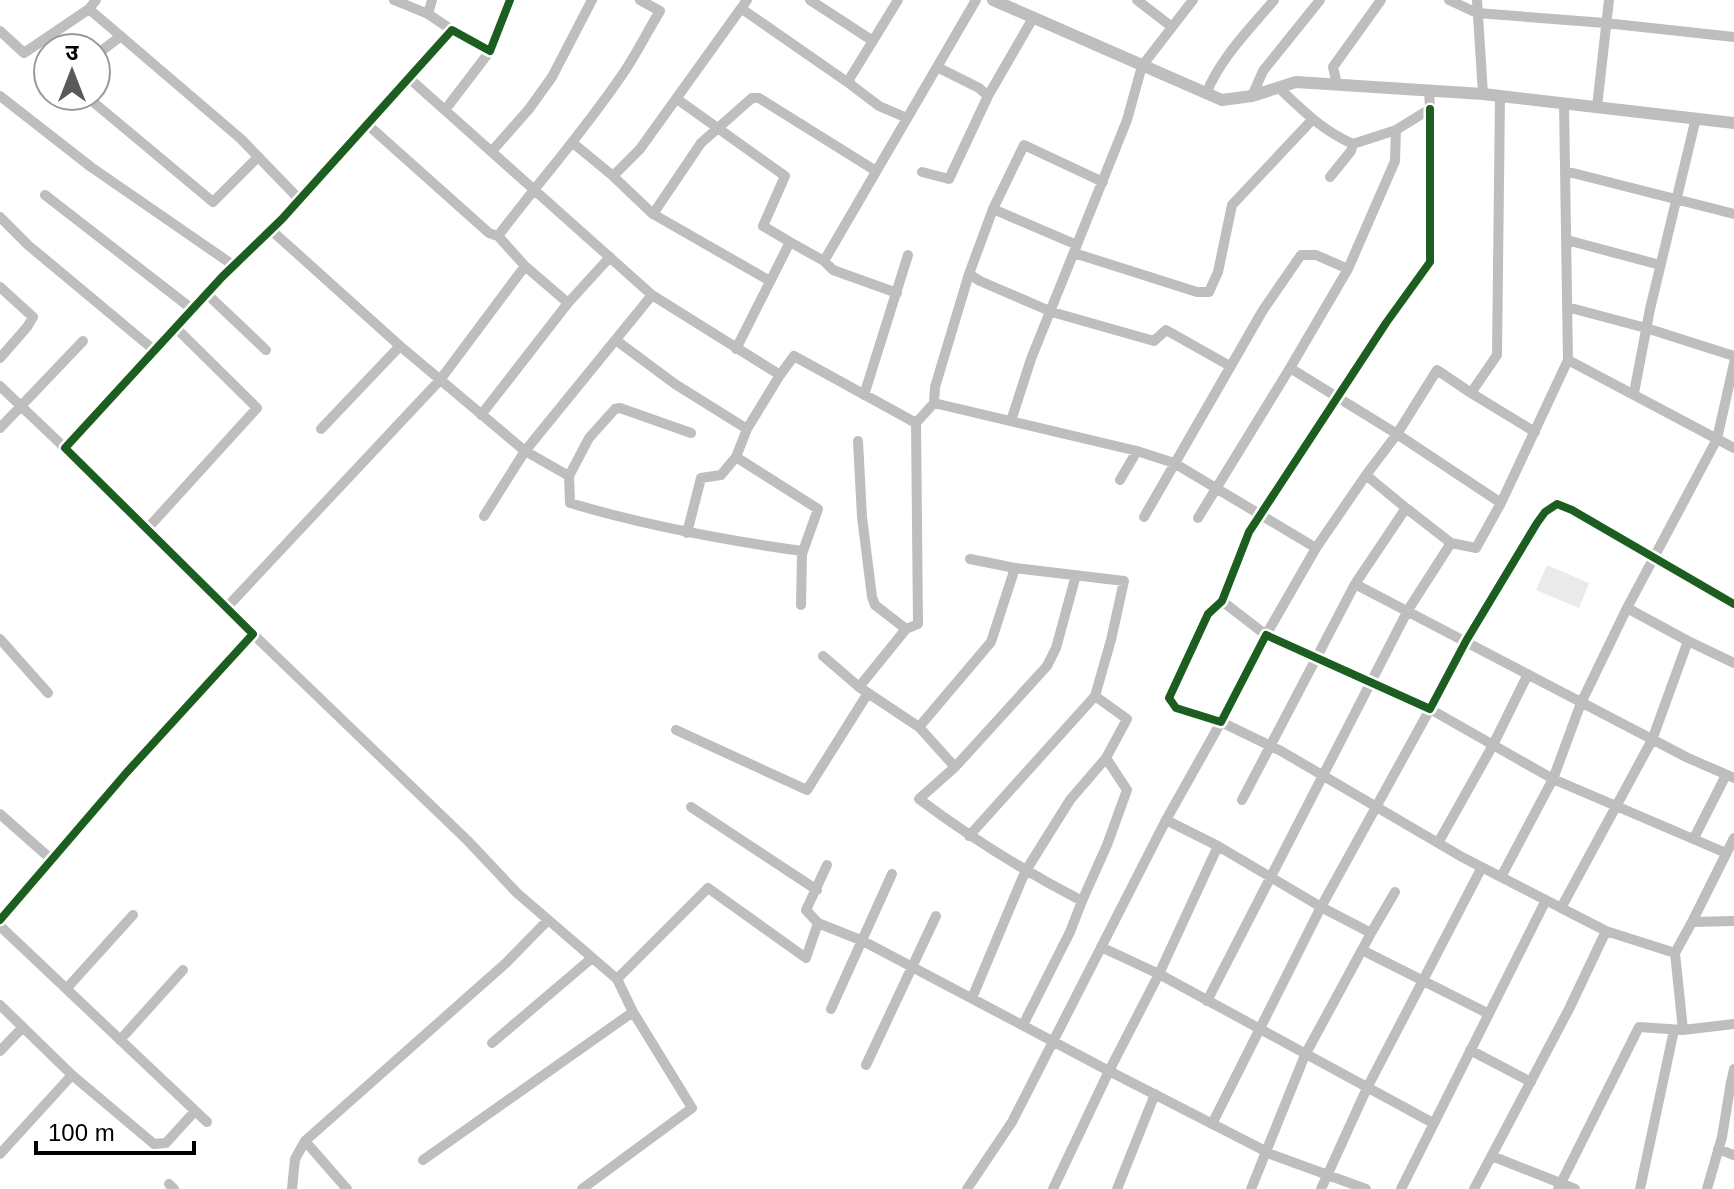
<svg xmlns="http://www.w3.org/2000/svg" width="1734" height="1189" viewBox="0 0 1734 1189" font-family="Arial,'Noto Sans Devanagari',sans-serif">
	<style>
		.green { fill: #eaeaea }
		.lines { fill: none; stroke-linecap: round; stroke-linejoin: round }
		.minor { stroke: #bebebe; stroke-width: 10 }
		.tertiary { stroke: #bebebe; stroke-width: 12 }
		.cycleway-casing { stroke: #fff; stroke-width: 13 }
		.cycleway { stroke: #1b5e20; stroke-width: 8 }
	</style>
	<rect width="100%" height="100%" fill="#fff"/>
	<path class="green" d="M 1547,565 L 1589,583 L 1579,608 L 1536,590 Z"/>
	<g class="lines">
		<path class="minor" d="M 96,0 L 89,9 L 241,139 L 300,200
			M 394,0 L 428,14 L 452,30
			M 810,0 L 873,41
			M 898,0 L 850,78 L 850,84 L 879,106 L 907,118
			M 1137,0 L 1172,27
			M 1449,0 L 1477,13 L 1605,23 L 1734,37
			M 1477,0 L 1483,94
			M 742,9 L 850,84
			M 428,14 L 432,0
			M 0,31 L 24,53 L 89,9
			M 96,55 L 121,36
			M 937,67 L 979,88 L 988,96
			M 410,79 L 652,295 L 780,375 L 794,356 L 916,423 L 934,403 L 1137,451
			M 1337,84 L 1333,67 L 1381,0
			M 1279,88 C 1302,110 1323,131 1353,144 L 1396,130
			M 1429,90 L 1430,109 L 1396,130 L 1395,161 L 1348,269 L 1290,368 L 1397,434 L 1501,503 L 1568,360
			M 1206,94 C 1220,58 1250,29 1274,0
			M 0,96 L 91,167 L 233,265
			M 86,96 L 213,202 L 258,157
			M 1252,96 L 1263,71 L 1320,0
			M 1500,96 L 1497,355 L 1471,393 L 1535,432
			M 677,99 L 785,176 L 763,226 L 790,242
			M 1564,103 L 1568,360 L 1734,448
			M 1597,107 L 1609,0
			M 1430,109 L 1430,262 L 1386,323 L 1249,532 L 1222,601 L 1208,614 L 1169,698 L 1176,708 L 1221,722 L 1266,635 L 1430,709 L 1466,641 L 1537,523 L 1545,512 L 1557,504 L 1572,510 L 1734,604
			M 445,110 L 490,51
			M 368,125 L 489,233 L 498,236 L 525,266 L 568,303
			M 573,143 L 613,176 L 653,214 L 770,281
			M 492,151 L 529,109 L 552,77 L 592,0
			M 1565,171 L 1734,214
			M 922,172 L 949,179 L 988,96 L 1033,18
			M 613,176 L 640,149 L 747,0
			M 1330,177 L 1351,151 L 1353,144
			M 45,195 L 192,309
			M 993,209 L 1077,245
			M 653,214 L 701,143 L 752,98 L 759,98 L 876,171
			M 0,217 L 28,245 L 154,350
			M 271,230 L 400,346 L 525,451 L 569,476 L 570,503 C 647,526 723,540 802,551
			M 498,236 C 539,182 584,131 622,75 C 636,55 647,32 660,11 L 640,0
			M 1567,240 L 1660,265
			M 1074,253 L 1197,292 L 1209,292 L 1218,272 L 1232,205 L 1312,120
			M 824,261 L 833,270 L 897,293
			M 969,274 L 980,281 L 1052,312 L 1154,341 L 1166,330 L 1230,366
			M 0,287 L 33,317 L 27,327 L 0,358
			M 206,293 L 266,350
			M 1567,307 L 1646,328 L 1734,356
			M 617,341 L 675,384 L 747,429
			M 736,349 L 790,242 L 824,261 L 976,0
			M 0,386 L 65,448
			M 1634,393 L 1650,309 L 1696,118
			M 864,395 L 908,255
			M 934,403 L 935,387 L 969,274 L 993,209 L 1024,145 L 1103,182
			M 481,415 L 568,303 L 610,257
			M 1011,421 L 1031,359 L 1127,120 L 1142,66 L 1193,0
			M 916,423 L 918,624 L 906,629 L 859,687 L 919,727 L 991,642 L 1015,568 L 1124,581 L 1111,640 L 1095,696 L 1127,719 L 1106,758 L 1127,790 L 1107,845 L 1082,901
			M 0,428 L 83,341
			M 321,429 L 400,346
			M 858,441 L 862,517 L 872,597 L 875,605 L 906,629
			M 736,457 L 818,509 L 802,554 L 801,605
			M 569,476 L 589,438 L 615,409 L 620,408 L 691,433
			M 1120,480 L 1137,451 L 1174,463 L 1316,548 L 1366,475
			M 1406,508 L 1451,543 L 1476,548 L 1501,503
			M 484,516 L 525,451 L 652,295
			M 1144,517 L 1263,310 L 1301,255 L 1316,255 L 1348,269
			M 1198,518 L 1290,368
			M 147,529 L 257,408 L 175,327
			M 687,533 L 701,478 L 721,475 L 736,457 L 747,429 L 780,375
			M 970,559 L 1015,568
			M 1355,584 L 1406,508 L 1366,475 L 1397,434 L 1437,370 L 1471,393
			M 1222,601 L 1266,635 L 1316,548
			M 227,607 L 440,380 L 525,266
			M 1627,608 L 1717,439 L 1734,363
			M 253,634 L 468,841 L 517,893 L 617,979 L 708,888 L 806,958 L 818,923 L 863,941 L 1109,1071 L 1053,1189
			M 0,639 L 48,693
			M 823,656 L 859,687
			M 919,727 L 955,767 L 919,799 C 971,838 1024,871 1082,901 L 1070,932 L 1023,1025
			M 676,730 L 807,790 L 868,693
			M 955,767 L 1047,666 L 1056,648 L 1076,575
			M 1242,800 L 1355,584 L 1688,758 L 1734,778
			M 691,807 L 817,890
			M 0,814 L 52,860
			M 969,836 L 1095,696
			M 1694,838 L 1726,775
			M 1438,843 L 1493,745 L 1528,674
			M 1218,846 L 1166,820 L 1221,722 L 1281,751 L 1462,857 L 1606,931
			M 1501,877 L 1553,779 L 1581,703 L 1627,608 L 1688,641
			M 1561,908 L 1652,740 L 1688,641 L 1734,663
			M 0,920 L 127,772 L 253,634 L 65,448 L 222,277 L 282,219 L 452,30 L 490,51 L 510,0
			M 1692,922 L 1734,838
			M 818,923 L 806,910 L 827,865
			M 0,926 L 207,1122
			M 1371,933 L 1395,892
			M 1101,947 L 1159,974 L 1433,1123
			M 1675,953 L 1683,1030 L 1734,1024
			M 67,988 L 133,915
			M 972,998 L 1025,872 L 1070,800 L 1106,758
			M 1207,1001 L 1408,610 L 1451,543
			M 0,1005 L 72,1075 L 0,1154
			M 831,1009 L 892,874
			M 120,1040 L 183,970
			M 492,1043 L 592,958
			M 1470,1050 L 1531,1082
			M 0,1051 L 23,1027
			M 866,1065 L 936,916
			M 1734,1069 L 1731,1082 L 1734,1084
			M 72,1075 L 154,1144 L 166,1143 L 195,1111
			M 1212,1124 L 1321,907 L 1371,933 L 1362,950 L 1489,1014
			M 305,1141 L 347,1189
			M 1718,1149 L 1734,1155
			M 1492,1156 L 1575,1189
			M 423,1160 L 633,1012 L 617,979
			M 169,1184 L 174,1189
			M 292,1189 L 295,1159 L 305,1141 L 506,963 L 548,920
			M 582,1189 L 692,1108 L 633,1012
			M 967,1189 L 1012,1122 L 1166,820
			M 1117,1189 L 1155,1094
			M 1251,1189 L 1305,1055 L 1362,950
			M 1321,1189 L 1367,1088 L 1482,867
			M 1366,1189 L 1273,1155 L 1109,1071 L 1159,974 L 1218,846 L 1321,907 L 1430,709 L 1553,779 L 1726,853
			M 1401,1189 L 1546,900
			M 1474,1189 L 1569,1009 L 1606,931 L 1675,953 L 1692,922 L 1734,921
			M 1558,1189 L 1639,1027 L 1683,1030
			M 1640,1189 L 1674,1030
			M 1707,1189 L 1722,1137 L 1731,1082"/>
		<path class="tertiary" d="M 993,0 L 1222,100 L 1252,96 L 1296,82 L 1483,94 L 1734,123"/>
		<defs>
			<path id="cycleway" d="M 1430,109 L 1430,262 L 1386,323 L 1249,532 L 1222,601 L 1208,614 L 1169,698 L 1176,708 L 1221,722 L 1266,635 L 1430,709 L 1466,641 L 1537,523 L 1545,512 L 1557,504 L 1572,510 L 1734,604
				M 0,920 L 127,772 L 253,634 L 65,448 L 222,277 L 282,219 L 452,30 L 490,51 L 510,0"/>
		</defs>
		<use href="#cycleway" class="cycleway-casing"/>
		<use href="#cycleway" class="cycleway"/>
	</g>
	<g transform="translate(72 72)"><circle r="38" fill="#ffffff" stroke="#999999" stroke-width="2"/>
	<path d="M0-6L14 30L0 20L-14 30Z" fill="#595959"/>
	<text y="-12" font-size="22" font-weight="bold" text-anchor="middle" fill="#000000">उ</text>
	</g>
	<path d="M36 1141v12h158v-12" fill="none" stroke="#000000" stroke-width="4"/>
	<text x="48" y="1141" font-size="24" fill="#000000" stroke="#ffffff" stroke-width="6" paint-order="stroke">100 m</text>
</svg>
